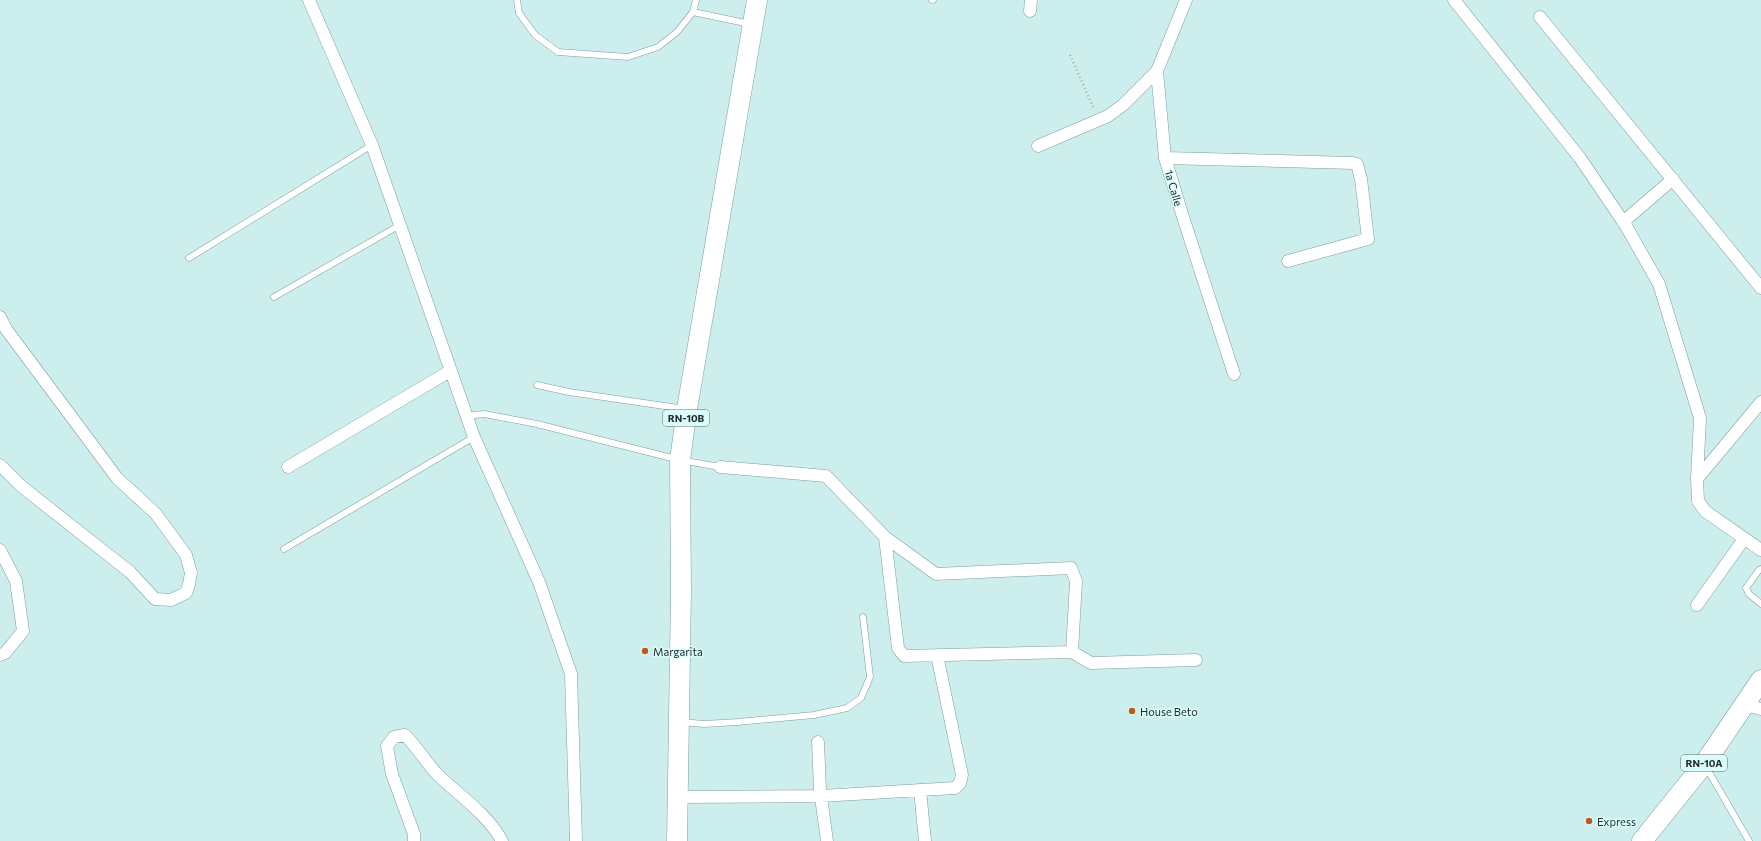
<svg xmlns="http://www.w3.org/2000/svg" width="1761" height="841" viewBox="0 0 1761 841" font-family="Commissioner,sans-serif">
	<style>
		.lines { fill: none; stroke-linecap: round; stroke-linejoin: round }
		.service-casing { stroke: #7d9e9c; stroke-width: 7 }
		.minor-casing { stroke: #7d9e9c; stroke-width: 13 }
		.primary-casing { stroke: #7d9e9c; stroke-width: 21 }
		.path { stroke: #96b2b0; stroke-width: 2.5; stroke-dasharray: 1 3; stroke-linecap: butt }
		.service { stroke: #fff; stroke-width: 6 }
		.minor { stroke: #fff; stroke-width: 12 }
		.primary { stroke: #fff; stroke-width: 20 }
		.poi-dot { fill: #bc5b1a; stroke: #dafcfb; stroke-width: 1.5 }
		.labels { text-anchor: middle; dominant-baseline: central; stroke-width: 3; stroke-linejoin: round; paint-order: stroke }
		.shield { fill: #dafcfb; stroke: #586c6c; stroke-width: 1 }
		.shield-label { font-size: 10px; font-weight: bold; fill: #212e2e }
		.street-label { font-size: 11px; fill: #212e2e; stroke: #dafcfb }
		.poi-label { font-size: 11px; fill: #212e2e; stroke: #dafcfb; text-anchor: start }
	</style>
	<rect width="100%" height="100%" fill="#ccefed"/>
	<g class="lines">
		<defs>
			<path id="service" d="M 517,0 L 519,13 L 535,35 L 558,52 L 628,57 L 658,47 L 677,32 L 693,12 L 696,0
				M 932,0 L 933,0
				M 693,12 L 750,24
				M 189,258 L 372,145
				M 274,297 L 400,225
				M 537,385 L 569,392 L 685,409
				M 466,416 L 484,414 L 537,424 L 680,460 L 720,467
				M 284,549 L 474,437
				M 1761,569 L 1759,570 L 1746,588 L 1749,594 L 1761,604
				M 681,722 L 704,724 L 738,722 L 814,715 L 847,708 L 861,698 L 870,677 L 863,617
				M 1706,767 L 1749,841"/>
			<path id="minor" d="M 309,0 L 372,145 L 474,437 L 539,582 L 571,674 L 576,841
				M 1186,0 L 1157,71 L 1165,158 L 1183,217 L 1234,374
				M 1454,0 L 1580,158 L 1626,226 L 1659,284 L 1700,418 L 1697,479 L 1698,501 L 1705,511 L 1761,550
				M 1030,11 L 1031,0
				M 1540,17 L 1761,288
				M 1038,146 L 1108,116 L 1123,105 L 1157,71
				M 1165,158 L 1353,163 L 1357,164 L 1361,179 L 1368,239 L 1288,261
				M 1623,222 L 1673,179
				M 0,317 L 6,329 L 117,478 L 156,514 L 186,555 L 191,573 L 189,584 L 186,593 L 171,600 L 155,599 L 130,572 L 21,486 L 0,465
				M 288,467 L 450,371
				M 720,467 L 826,476 L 885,537 L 936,574 L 1071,568 L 1076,581 L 1072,652
				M 1697,479 L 1761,402
				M 885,537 L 898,648 L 904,656 L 1072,652 L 1091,663 L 1196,660
				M 0,550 L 16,581 L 23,631 L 5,653 L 0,655
				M 1697,605 L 1744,539
				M 1744,705 L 1761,709
				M 818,742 L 820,790 L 827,841
				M 920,790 L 925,841
				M 678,797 L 821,796 L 955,788 L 960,783 L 962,775 L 937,655
				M 414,841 L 414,834 L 392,774 L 387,746 L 394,737 L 405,735 C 417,747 425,761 436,773 C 458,795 487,813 502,841"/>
			<path id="primary" d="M 677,841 L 681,592 L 680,460 L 687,409 L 757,0
				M 1642,841 L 1704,764 L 1761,680"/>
		</defs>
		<use href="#service" class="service-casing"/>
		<use href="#minor" class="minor-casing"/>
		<use href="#primary" class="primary-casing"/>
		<path class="path" d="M 1070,55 L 1094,109"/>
		<use href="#service" class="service"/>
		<use href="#minor" class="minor"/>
		<use href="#primary" class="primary"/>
	</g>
	<g class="poi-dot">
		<circle cx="645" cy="651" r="4"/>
		<circle cx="1132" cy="711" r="4"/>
		<circle cx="1589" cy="821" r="4"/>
	</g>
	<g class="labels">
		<g class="shield">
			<rect x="663" y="410" width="46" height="16" rx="3"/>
			<rect x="1681" y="755" width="46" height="16" rx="3"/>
		</g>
		<g class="shield-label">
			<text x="686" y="418">RN-10B</text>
			<text x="1704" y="763">RN-10A</text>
		</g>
		<g class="street-label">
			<text transform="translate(1174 188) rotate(74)">1a Calle</text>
		</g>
		<g class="poi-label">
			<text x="653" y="651">Margarita</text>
			<text x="1140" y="711">House Beto</text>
			<text x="1597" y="821">Express</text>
		</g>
	</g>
</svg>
